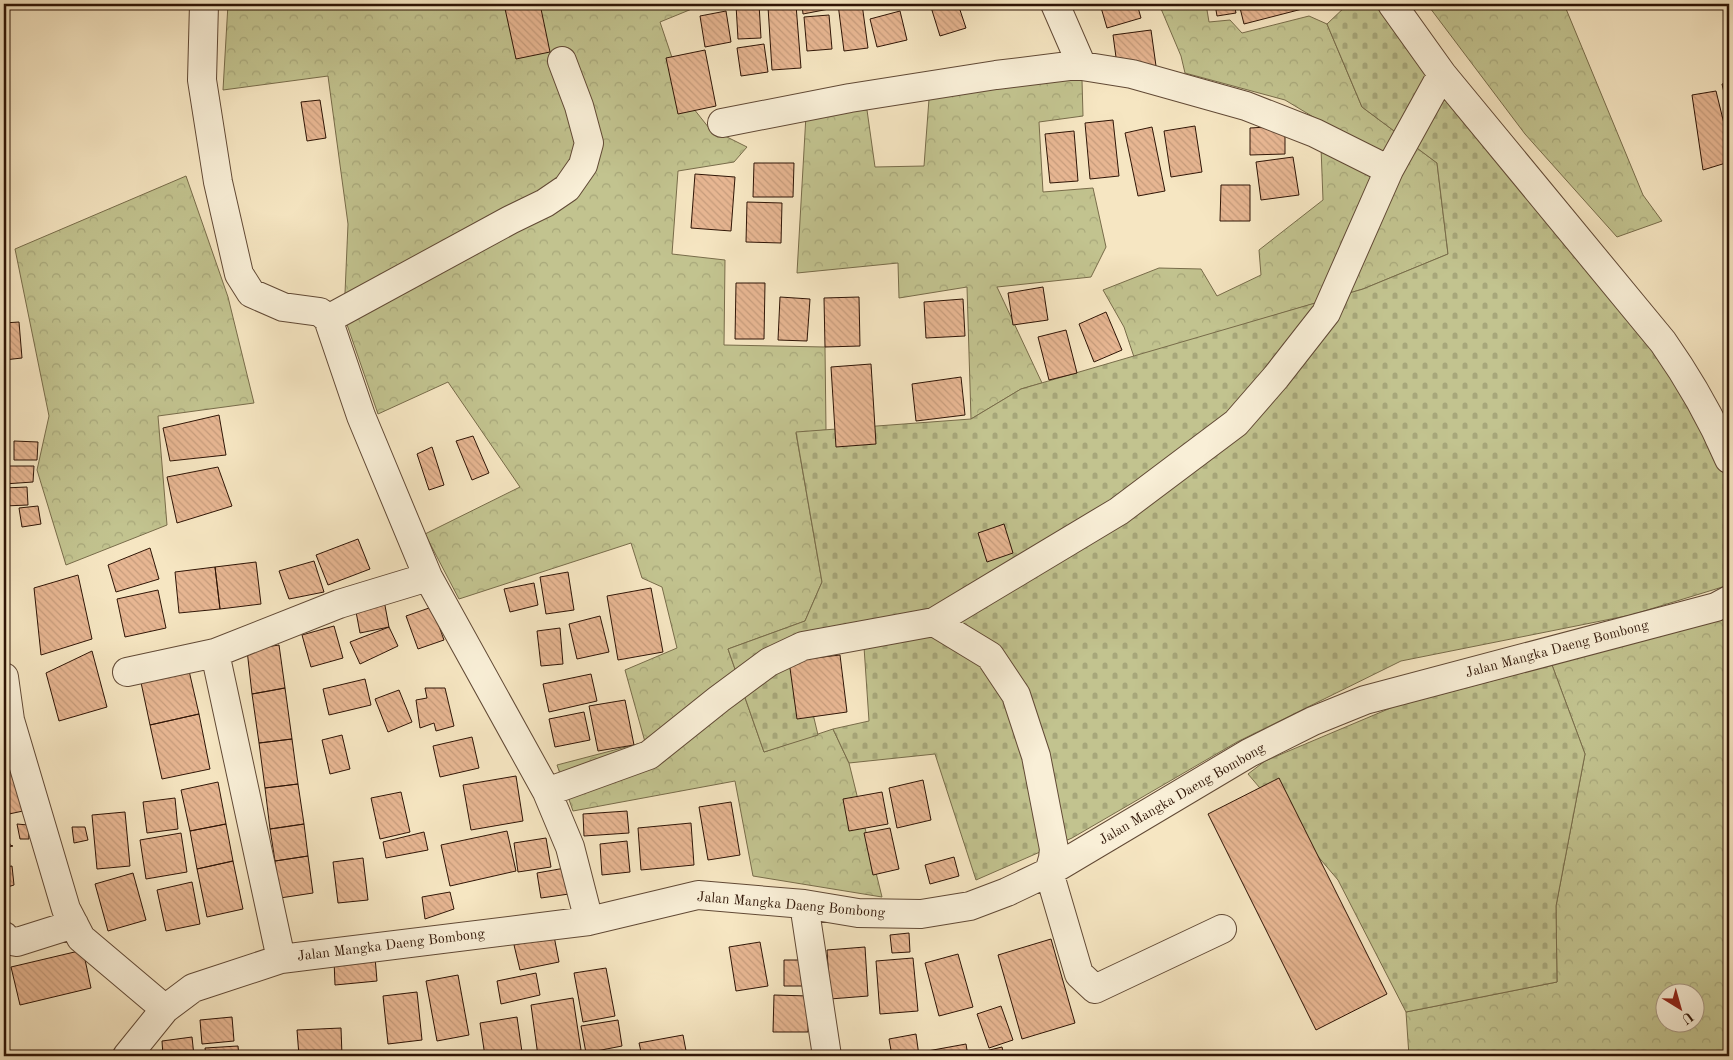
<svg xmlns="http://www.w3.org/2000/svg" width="1733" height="1060" viewBox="0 0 1733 1060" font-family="'Old Standard TT',serif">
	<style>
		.forest { fill: url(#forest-crowns); stroke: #786c4a; fill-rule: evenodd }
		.cemetery { fill: url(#cemetery-stones); stroke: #786c4a }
		.building { fill: url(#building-back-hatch); stroke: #2f1506 }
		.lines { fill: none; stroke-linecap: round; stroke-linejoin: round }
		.minor-casing { stroke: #614935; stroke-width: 30 }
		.minor { stroke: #f9efd7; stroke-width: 28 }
		.labels { text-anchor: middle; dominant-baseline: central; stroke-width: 5; stroke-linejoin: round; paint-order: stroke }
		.street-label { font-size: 14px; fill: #2f1506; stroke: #f9efd7 }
	</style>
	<defs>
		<pattern id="forest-crowns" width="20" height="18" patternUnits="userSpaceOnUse" patternTransform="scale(1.25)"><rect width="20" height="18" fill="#c2c38f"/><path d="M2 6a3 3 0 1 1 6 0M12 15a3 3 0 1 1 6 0" fill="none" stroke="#a7a77a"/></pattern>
		<pattern id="cemetery-stones" width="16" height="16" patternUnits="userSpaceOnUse" patternTransform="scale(1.25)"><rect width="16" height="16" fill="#c2c38f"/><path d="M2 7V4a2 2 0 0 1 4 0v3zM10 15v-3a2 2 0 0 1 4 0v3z" fill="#a7a77a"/></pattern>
		<pattern id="building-back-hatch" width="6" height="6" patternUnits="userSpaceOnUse" patternTransform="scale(1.25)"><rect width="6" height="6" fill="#e7b692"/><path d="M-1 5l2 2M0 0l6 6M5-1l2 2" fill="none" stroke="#c69c7c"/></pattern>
	</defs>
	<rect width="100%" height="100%" fill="#f6e6c2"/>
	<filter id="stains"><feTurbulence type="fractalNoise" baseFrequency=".004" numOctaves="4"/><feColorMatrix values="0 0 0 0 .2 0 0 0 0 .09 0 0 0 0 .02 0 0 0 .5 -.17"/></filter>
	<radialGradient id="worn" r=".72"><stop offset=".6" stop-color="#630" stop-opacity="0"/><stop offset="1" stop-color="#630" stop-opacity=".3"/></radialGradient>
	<path class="forest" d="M 228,4 L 704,4 L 660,22 L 686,99 L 709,128 L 747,147 L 734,162 L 678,171 L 672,254 L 725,260 L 724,345 L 825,347 L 826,430 L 796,433 L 822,582 L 805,621 L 728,649 L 764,752 L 833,729 L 849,763 L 882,897 L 753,876 L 735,781 L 573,811 L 557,765 L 645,742 L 625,670 L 677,648 L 662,587 L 642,578 L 631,543 L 459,599 L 425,534 L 520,487 L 448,382 L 378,414 L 344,316 L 348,224 L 328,76 L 223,90 Z
		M 1159,4 L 1206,4 L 1209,22 L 1230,20 L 1242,33 L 1309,16 L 1327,24 L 1362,107 L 1437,163 L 1448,254 L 1363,289 L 1134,357 L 1124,327 L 1103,290 L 1159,268 L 1201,269 L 1217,296 L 1261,275 L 1259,250 L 1323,200 L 1320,121 L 1285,100 L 1185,73 L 1181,56 Z
		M 1427,4 L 1564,4 L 1643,195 L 1662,221 L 1617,237 L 1525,134 Z
		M 1049,79 L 1082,80 L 1083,116 L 1039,122 L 1043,192 L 1093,188 L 1106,247 L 1091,277 L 997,287 L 1042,383 L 1021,389 L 971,419 L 967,287 L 899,298 L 898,263 L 797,273 L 806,115 L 867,110 L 875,167 L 924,166 L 929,99 Z
		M 186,176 L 228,297 L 254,403 L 158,416 L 167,525 L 66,565 L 37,470 L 49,416 L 15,249 Z
		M 1729,615 L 1729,1056 L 1409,1056 L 1406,1012 L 1557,982 L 1556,906 L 1585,754 L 1552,665 ZM 1666,992 L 1696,992 L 1696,1022 L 1666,1022 Z"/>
	<path class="cemetery" d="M 1348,4 L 1378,4 L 1414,57 L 1663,354 L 1719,455 L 1729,485 L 1729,585 L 1631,615 L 1401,661 L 1237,742 L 1072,838 L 976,880 L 935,754 L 849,763 L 833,729 L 869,721 L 864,647 L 799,655 L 818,735 L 764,752 L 728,649 L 805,621 L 822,582 L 796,432 L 971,419 L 1021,389 L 1363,289 L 1448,254 L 1437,163 L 1362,107 L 1327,24 Z
		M 1552,665 L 1585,754 L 1556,906 L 1557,982 L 1406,1012 L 1338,880 L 1248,774 L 1265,761 L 1393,707 Z"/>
	<path class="building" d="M 504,4 L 540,4 L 550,52 L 516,59 Z
		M 759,4 L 761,38 L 738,39 L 736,5 Z
		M 802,4 L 828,4 L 829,9 L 803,14 Z
		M 838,4 L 862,4 L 868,48 L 844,51 Z
		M 930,4 L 958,4 L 966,28 L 940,36 Z
		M 1100,4 L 1137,4 L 1141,18 L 1107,28 Z
		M 1215,4 L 1234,4 L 1236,13 L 1217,16 Z
		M 1239,4 L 1309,4 L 1310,7 L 1244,24 Z
		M 796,5 L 801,68 L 772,70 L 768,7 Z
		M 726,11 L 731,42 L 705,47 L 700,16 Z
		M 900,11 L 907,40 L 877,47 L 870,19 Z
		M 829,15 L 832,49 L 807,51 L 804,17 Z
		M 1151,30 L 1156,66 L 1118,72 L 1113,35 Z
		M 764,44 L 768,72 L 741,76 L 737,48 Z
		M 705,50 L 716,106 L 678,114 L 666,58 Z
		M 1729,83 L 1729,115 L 1722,84 Z
		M 1716,91 L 1729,144 L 1729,162 L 1703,170 L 1692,95 Z
		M 320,100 L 326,138 L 307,141 L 301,102 Z
		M 1113,120 L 1119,176 L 1090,179 L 1085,123 Z
		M 1195,126 L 1202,172 L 1171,177 L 1164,131 Z
		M 1285,126 L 1285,154 L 1250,155 L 1250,128 Z
		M 1152,127 L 1165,191 L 1138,196 L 1125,133 Z
		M 1074,131 L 1078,181 L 1050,183 L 1045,134 Z
		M 1293,157 L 1299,195 L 1261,200 L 1256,162 Z
		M 754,163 L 794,163 L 793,197 L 753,197 Z
		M 695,174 L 735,177 L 731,231 L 691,228 Z
		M 1221,185 L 1250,185 L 1250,221 L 1220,221 Z
		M 747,202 L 782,203 L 781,243 L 746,242 Z
		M 736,283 L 765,283 L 764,339 L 735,339 Z
		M 1043,287 L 1048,320 L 1013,325 L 1008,293 Z
		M 780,297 L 810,299 L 807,341 L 778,340 Z
		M 859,297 L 860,346 L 825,347 L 824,298 Z
		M 963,299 L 965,336 L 926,338 L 924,302 Z
		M 1106,312 L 1122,350 L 1094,362 L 1079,324 Z
		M 19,322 L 22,358 L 4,360 L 4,323 Z
		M 1066,330 L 1077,373 L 1049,380 L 1038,337 Z
		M 871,364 L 876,444 L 836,447 L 831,367 Z
		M 961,377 L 965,415 L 916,421 L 912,384 Z
		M 219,415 L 226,455 L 170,461 L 163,428 Z
		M 473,436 L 489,473 L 472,480 L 456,441 Z
		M 14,441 L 38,442 L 37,460 L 14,460 Z
		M 432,447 L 444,485 L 429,490 L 417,454 Z
		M 4,466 L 34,466 L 33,482 L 4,484 Z
		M 218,467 L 232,506 L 177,523 L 167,477 Z
		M 27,487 L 28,505 L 4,506 L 4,488 Z
		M 38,506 L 41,524 L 22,527 L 19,508 Z
		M 1004,524 L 1013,553 L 987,562 L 978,533 Z
		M 358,539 L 370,569 L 328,585 L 316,555 Z
		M 150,548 L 159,579 L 116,592 L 108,565 Z
		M 314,561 L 324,592 L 289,599 L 279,571 Z
		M 256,562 L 261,604 L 220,609 L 215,567 Z
		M 215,567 L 220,609 L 179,613 L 175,572 Z
		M 568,572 L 574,610 L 546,614 L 540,577 Z
		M 78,575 L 92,639 L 41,655 L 34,588 Z
		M 534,583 L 538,605 L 510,612 L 504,589 Z
		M 651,588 L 663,652 L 618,660 L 607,596 Z
		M 158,590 L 166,628 L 125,637 L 117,599 Z
		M 383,595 L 389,627 L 360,633 L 354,601 Z
		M 432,607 L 444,640 L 418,649 L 406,616 Z
		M 600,616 L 609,652 L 577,659 L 569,624 Z
		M 334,626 L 343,658 L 311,667 L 302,635 Z
		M 389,627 L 398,646 L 360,664 L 350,642 Z
		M 560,628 L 563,664 L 541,666 L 537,631 Z
		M 279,645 L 285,688 L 252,694 L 247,650 Z
		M 92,651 L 107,707 L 59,721 L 46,673 Z
		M 840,655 L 847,712 L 797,719 L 789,661 Z
		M 187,662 L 199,714 L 150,725 L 139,673 Z
		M 591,674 L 597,701 L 549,712 L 543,684 Z
		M 365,679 L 371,705 L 329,715 L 323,689 Z
		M 285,688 L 292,739 L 259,743 L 252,694 Z
		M 425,688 L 445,688 L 454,726 L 436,731 L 434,723 L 420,728 L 416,700 L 427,698 Z
		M 399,690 L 412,722 L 388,732 L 375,699 Z
		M 625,700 L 634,745 L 598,751 L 589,706 Z
		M 584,712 L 590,740 L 555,747 L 549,719 Z
		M 199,714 L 210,769 L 162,779 L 150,725 Z
		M 342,735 L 350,769 L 330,774 L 322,740 Z
		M 472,737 L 479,768 L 440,777 L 433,746 Z
		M 292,739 L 298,784 L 265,788 L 259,743 Z
		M 13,771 L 23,811 L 9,814 L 4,792 L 4,773 Z
		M 516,776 L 523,821 L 471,830 L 463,785 Z
		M 1279,778 L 1387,994 L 1316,1030 L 1208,814 Z
		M 923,780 L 931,820 L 897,828 L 889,788 Z
		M 218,782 L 226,824 L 190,831 L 181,790 Z
		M 298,784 L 304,824 L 270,829 L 265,788 Z
		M 401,792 L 410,832 L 380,839 L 371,798 Z
		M 882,792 L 888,824 L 849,831 L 843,799 Z
		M 175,798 L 178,829 L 147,833 L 143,802 Z
		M 731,802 L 740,855 L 708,860 L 699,807 Z
		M 627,811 L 629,833 L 584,836 L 583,814 Z
		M 125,812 L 130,866 L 97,869 L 92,815 Z
		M 691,823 L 694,865 L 641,870 L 638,828 Z
		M 17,824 L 28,825 L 29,839 L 20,839 Z
		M 226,824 L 233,861 L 197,869 L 190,831 Z
		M 304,824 L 308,856 L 275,861 L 270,829 Z
		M 72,827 L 85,827 L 88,840 L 74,843 Z
		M 890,828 L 899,869 L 873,875 L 864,833 Z
		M 7,831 L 10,845 L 13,846 L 4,848 L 4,832 Z
		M 507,831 L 516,871 L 450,886 L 441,845 Z
		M 424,832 L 428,850 L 386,858 L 383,842 Z
		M 181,833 L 187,872 L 146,879 L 140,840 Z
		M 546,838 L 551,867 L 518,872 L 514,843 Z
		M 627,841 L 630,872 L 602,875 L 600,844 Z
		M 308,856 L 313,893 L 280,898 L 275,861 Z
		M 954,857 L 959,876 L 930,884 L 925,865 Z
		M 363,858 L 368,900 L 338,903 L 333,862 Z
		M 233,861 L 243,909 L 207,917 L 197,869 Z
		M 12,866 L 14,885 L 4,888 L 4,867 Z
		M 565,868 L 569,894 L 541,898 L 537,873 Z
		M 133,873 L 146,920 L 108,931 L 95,884 Z
		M 192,882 L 200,924 L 166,931 L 157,890 Z
		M 450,892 L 454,909 L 425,919 L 422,897 Z
		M 909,933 L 910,952 L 892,953 L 890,935 Z
		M 554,936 L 559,962 L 520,970 L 514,945 Z
		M 1051,939 L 1075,1023 L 1022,1039 L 998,955 Z
		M 760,942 L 768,986 L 736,991 L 729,947 Z
		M 865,947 L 868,996 L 830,999 L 827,950 Z
		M 83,950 L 91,988 L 20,1005 L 11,967 Z
		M 958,954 L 973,1007 L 939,1016 L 925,963 Z
		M 375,957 L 377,981 L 335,985 L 334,960 Z
		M 913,958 L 918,1011 L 880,1014 L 876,961 Z
		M 784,960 L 808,960 L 808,986 L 784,986 Z
		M 606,968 L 615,1016 L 583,1022 L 574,973 Z
		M 536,973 L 540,995 L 501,1004 L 497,981 Z
		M 458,975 L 469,1035 L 437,1041 L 426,981 Z
		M 417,992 L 422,1040 L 388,1044 L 383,996 Z
		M 774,995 L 809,996 L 808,1032 L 773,1032 Z
		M 573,998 L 581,1050 L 538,1056 L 531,1005 Z
		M 1001,1006 L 1013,1040 L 989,1048 L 977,1014 Z
		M 232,1017 L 234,1041 L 202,1044 L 200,1020 Z
		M 517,1017 L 522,1052 L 485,1056 L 480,1023 Z
		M 618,1020 L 622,1046 L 586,1053 L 581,1026 Z
		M 341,1028 L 342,1056 L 299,1056 L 297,1030 Z
		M 916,1034 L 919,1056 L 892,1056 L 889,1039 Z
		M 683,1035 L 687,1056 L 642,1056 L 639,1043 Z
		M 192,1037 L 194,1056 L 163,1056 L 162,1041 Z
		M 966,1044 L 968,1056 L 922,1056 L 922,1052 Z
		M 238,1046 L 239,1056 L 206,1056 L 205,1048 Z
		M 1002,1047 L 1004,1056 L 970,1056 L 969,1055 Z"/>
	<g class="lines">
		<defs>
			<path id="minor" d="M 204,4 L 202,80 L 218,182 L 239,274 L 251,293 L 283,307 L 320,312 L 328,319 L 361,416 L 428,577 L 547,792 L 570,847 L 589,921
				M 1055,4 L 1082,66
				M 1392,4 L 1442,74 L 1663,342 C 1689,379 1711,417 1729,459
				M 722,123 L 850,98 L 996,75 L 1069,66 L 1082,66 L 1132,74 L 1246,106 L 1315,133 L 1389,170
				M 328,319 L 510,220 L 545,203 L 567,188 L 583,165 L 589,143 L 579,106 L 562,61
				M 934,622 L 990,656 L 1016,695 L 1036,756 L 1054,849 L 1053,858 L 1049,872 L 1079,974 L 1095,989 L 1222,929
				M 215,653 L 281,959
				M 127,672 L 215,653 L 339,604 L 428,577
				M 4,677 L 10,720 L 66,909 L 81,938 L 165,1009
				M 547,792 L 649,755 L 719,699 L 769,662 L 803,646 L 934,622 L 1119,511 L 1236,423 L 1276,377 L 1326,313 L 1389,170 L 1442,74
				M 804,904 L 827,1056
				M 4,936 L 6,940 L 17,942 L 74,924
				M 127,1056 L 165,1009 L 193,988 L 281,959 L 589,921 L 698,895 L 804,904 L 858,913 L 921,914 L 970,906 L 1007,892 L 1049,872 L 1249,753 L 1313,721 L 1365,700 L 1716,607 L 1729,600"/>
		</defs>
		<use href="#minor" class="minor-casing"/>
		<use href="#minor" class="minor"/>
	</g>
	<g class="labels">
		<g class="street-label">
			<text transform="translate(1557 649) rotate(-15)">Jalan Mangka Daeng Bombong</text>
			<text transform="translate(1182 794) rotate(-30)">Jalan Mangka Daeng Bombong</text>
			<text transform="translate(791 905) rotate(5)">Jalan Mangka Daeng Bombong</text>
			<text transform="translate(391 945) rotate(-7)">Jalan Mangka Daeng Bombong</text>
		</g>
	</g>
	<rect width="1733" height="1060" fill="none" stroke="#f6e6c2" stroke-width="20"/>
	<rect x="5" y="5" width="1723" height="1050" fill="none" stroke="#2f1506" stroke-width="2.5"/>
	<rect x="10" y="10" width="1713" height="1040" fill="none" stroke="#2f1506"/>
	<g transform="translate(1680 1008) rotate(143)"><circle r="24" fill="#f9efd7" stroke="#a89883"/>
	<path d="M0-4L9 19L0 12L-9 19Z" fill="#8f2418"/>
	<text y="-8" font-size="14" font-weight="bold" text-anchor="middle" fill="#2f1506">U</text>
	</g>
	<rect width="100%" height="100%" filter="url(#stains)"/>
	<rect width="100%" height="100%" fill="url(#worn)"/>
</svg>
